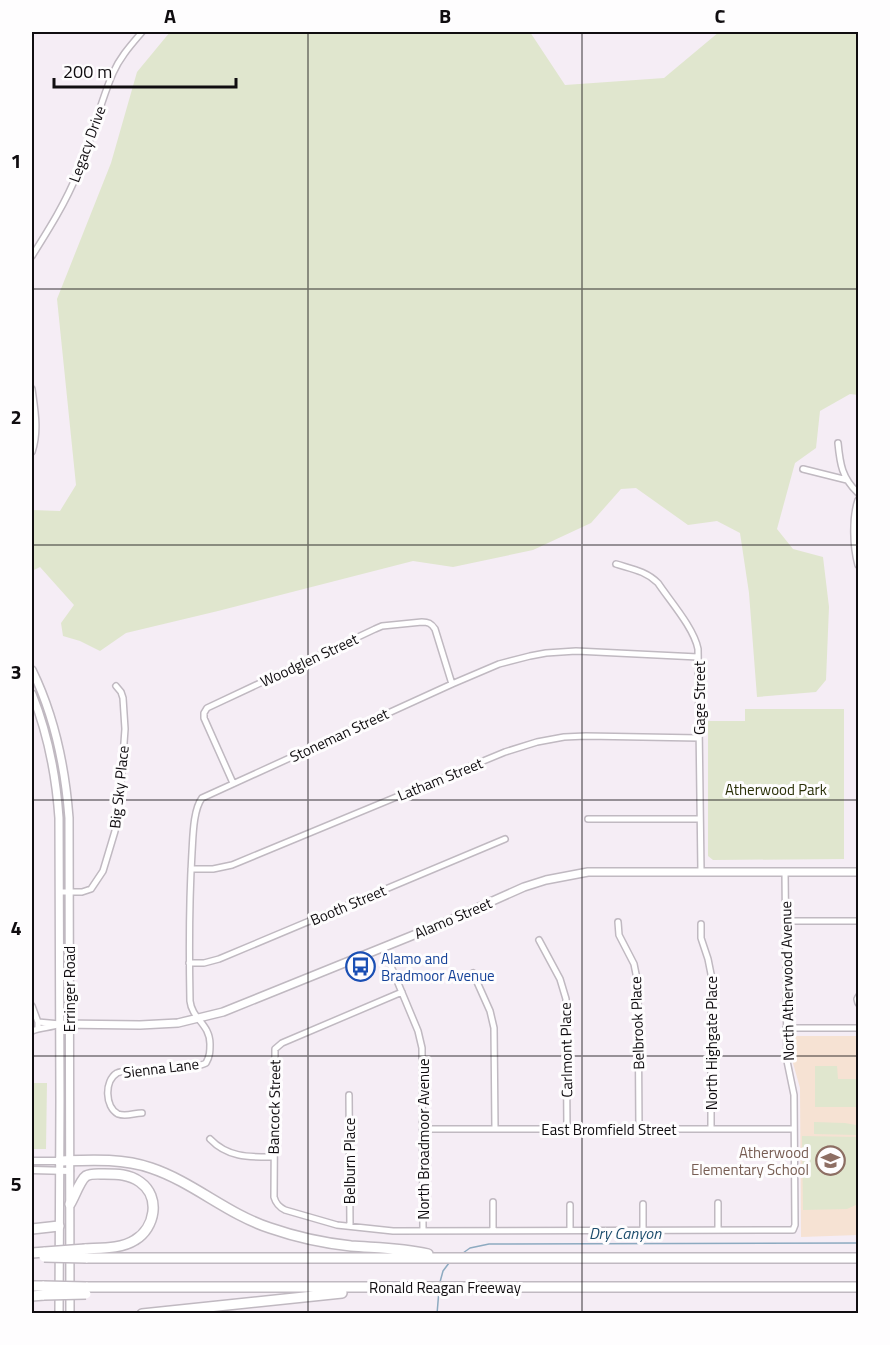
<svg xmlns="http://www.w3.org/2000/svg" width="890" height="1345" viewBox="0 0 890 1345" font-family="'Titillium Web',sans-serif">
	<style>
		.education { fill: #f6e2d3 }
		.green { fill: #e0e6ce }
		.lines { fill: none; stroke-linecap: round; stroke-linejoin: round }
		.stream { stroke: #8daac0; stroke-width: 1.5 }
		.minor-casing { stroke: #c0b9c1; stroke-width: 8 }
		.tertiary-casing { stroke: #c0b9c1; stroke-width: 9 }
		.secondary-casing { stroke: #c0b9c1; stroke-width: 10 }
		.motorway-casing { stroke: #c0b9c1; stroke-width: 12 }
		.minor { stroke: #fff; stroke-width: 5 }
		.tertiary { stroke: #fff; stroke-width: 6 }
		.secondary { stroke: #fff; stroke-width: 7 }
		.motorway { stroke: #fff; stroke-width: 9 }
		.motorway-bridge-casing { stroke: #c0b9c1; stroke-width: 12; stroke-linecap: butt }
		.motorway-bridge { stroke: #fff; stroke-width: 9 }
		.grid { fill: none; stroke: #100d10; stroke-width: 1.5; stroke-opacity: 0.55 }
		.labels { text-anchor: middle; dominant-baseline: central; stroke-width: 6; stroke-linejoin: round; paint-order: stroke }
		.street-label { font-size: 15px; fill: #100d10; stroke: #fefdfe }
		.park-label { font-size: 15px; fill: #2a3008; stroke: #fefdfe }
		.transit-label { font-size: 15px; fill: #164399; stroke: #fefdfe; text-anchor: start }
		.education-label { font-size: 15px; fill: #785e54; stroke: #fefdfe; text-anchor: end }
		.water-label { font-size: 16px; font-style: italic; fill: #1c4c6c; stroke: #fefdfe }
		.neatline { fill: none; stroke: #100d10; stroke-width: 2 }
		.grid-label { font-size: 20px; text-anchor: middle; font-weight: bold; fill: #100d10 }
	</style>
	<rect width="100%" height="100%" fill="#f5edf5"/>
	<path class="education" d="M 794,1036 L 858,1036 L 858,1235 L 801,1237 L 800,1088 L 793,1063 L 792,1040 Z"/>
	<path class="green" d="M 170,32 L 530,32 L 565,85 L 664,78 L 719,32 L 858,32 L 858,395 L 850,394 L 820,411 L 816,448 L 795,463 L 777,529 L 793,549 L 823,557 L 829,607 L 826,680 L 816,692 L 757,697 L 749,593 L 740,533 L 717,521 L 688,525 L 636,488 L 621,489 L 591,523 L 533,550 L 453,567 L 413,561 L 218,611 L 126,633 L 100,651 L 80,641 L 63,636 L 61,623 L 74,605 L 40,567 L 32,571 L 32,510 L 60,511 L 76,485 L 57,299 L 111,163 L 137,72 Z
		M 745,709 L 844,709 L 844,859 L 713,860 L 708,856 L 708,721 L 745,721 Z
		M 815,1066 L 837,1066 L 838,1079 L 857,1079 L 857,1107 L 815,1107 Z
		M 32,1083 L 47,1083 L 46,1149 L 32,1149 Z
		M 814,1122 L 845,1123 L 856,1125 L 856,1135 L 814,1134 Z
		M 802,1136 L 858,1137 L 858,1204 L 847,1209 L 803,1210 Z"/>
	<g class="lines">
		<path class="stream" d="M 463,1253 L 470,1248 L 489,1244 L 858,1243
			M 440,1282 L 443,1271 L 449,1263
			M 437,1314 L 439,1290"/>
		<defs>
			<path id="minor" d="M 32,256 C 49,229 66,202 78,172 C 92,140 99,105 113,73 C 120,57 131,45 142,32
				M 32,389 C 35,411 39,431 32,452
				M 838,443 C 840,464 842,478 858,493
				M 803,469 L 847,480
				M 858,500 C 852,518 853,547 858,565
				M 616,564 C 632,569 646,571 658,583 C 670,601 694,628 698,649 L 701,871
				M 233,783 L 204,718 L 204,713 L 207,708 L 375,629 L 382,626 L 422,622 C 428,622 431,623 435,629 L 452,684
				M 588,819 L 700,819
				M 191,869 L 213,869 L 232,865 L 505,752 L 537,742 L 564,737 L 586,736 L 699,738
				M 59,892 L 82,892 L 91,889 L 103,871 L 115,831 L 120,799 L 125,729 L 123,698 L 121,692 L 116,686
				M 786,921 L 858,921
				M 618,922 L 619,935 L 634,964 L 638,984 L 639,1129
				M 701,924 L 701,938 L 708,959 L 711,974 L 711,1129
				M 539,940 L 560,979 L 566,999 L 567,1129
				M 383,947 L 418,1031 L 422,1048 L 423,1231
				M 189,963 L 204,963 L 219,959 L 505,839
				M 473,973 L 490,1011 L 494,1028 L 495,1129
				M 402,992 L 282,1043 L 275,1049 L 274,1197 C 276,1204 279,1207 285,1210 L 337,1225 L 393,1231 L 793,1230 L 795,1225 L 794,1095 L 787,1061 L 785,872
				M 858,997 L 857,999 L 858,1003
				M 32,1006 L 38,1022 L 38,1029
				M 38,1022 L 60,1024
				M 786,1028 L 858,1028
				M 32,1031 C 41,1027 50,1028 60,1024
				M 349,1095 L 350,1226
				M 142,1113 C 134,1113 126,1117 118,1114 C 105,1107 104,1081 117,1073 C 123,1070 130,1072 136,1072 C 150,1072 195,1069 206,1063 C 210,1056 210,1051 210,1044 C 210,1024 192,1019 190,1001 C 189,951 189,902 192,852 C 193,837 193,810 202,798 L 452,684 L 499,664 L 530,656 L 546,653 L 576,651 L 698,657
				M 423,1129 L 794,1129
				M 210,1139 C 228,1158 250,1157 274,1157
				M 493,1202 L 493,1230
				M 718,1203 L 718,1230
				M 570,1205 L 570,1230
				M 643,1230 L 643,1204"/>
			<path id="tertiary" d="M 32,1161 L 59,1161
				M 32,1170 L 70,1171"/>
			<path id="secondary" d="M 32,670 C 55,717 65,766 69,818 L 70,1314
				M 32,694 C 48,734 56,775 59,818 L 60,1101 L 59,1314
				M 60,1024 L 140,1025 L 178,1023 L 223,1012 L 441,924 L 524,887 L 546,880 L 588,872 L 858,872"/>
			<path id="motorway" d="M 59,1161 C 90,1160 122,1158 151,1168 C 193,1182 227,1214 270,1228 C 296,1237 323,1243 351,1246 C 377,1248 402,1248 428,1254
				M 70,1204 C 74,1198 80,1180 86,1176 C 91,1173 99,1174 104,1174 C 117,1174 129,1174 140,1182 C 161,1197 155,1228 135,1240 C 121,1249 101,1248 85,1249
				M 32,1229 L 59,1226
				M 32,1253 L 45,1252
				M 86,1258 L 858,1258
				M 32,1286 L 44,1286
				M 86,1287 L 858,1287
				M 32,1296 L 44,1295
				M 142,1314 L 342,1293"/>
		</defs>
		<use href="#minor" class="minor-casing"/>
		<use href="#tertiary" class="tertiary-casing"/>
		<use href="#secondary" class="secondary-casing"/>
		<use href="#motorway" class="motorway-casing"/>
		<use href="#minor" class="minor"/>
		<use href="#tertiary" class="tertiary"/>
		<use href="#secondary" class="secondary"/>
		<use href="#motorway" class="motorway"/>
		<defs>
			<path id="motorway-bridge" d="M 45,1252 L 85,1249
				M 44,1257 L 86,1258
				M 44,1286 L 86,1287
				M 44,1295 L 86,1294"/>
		</defs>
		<use href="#motorway-bridge" class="motorway-bridge-casing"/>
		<use href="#motorway-bridge" class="motorway-bridge"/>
	</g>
	<path class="grid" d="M 308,32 L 308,1314M 582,32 L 582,1314M 32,289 L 858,289M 32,545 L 858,545M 32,800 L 858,800M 32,1056 L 858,1056"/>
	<defs>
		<symbol id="bus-ring" viewBox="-11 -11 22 22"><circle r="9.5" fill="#fefdfe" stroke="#1a4fb4" stroke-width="1.5"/><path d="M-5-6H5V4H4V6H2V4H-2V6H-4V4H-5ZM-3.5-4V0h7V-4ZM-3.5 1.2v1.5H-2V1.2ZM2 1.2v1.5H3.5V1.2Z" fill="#1a4fb4"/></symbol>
		<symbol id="school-ring" viewBox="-11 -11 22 22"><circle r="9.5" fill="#fefdfe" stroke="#8d6e63" stroke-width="1.5"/><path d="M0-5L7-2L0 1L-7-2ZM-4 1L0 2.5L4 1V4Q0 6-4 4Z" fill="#8d6e63"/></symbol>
	</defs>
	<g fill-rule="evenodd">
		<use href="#bus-ring" x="344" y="950" width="33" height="33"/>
		<use href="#school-ring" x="814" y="1144" width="33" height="33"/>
	</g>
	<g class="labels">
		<g class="street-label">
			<text transform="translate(87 144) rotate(-70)">Legacy Drive</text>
			<text transform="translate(309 660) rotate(-25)">Woodglen Street</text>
			<text transform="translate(699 698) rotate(-90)">Gage Street</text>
			<text transform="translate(339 735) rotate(-25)">Stoneman Street</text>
			<text transform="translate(440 779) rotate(-22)">Latham Street</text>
			<text transform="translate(119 787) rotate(-84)">Big Sky Place</text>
			<text transform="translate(348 905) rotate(-23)">Booth Street</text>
			<text transform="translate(453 918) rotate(-23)">Alamo Street</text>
			<text transform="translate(787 981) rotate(-91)">North Atherwood Avenue</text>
			<text transform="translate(69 989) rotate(-90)">Erringer Road</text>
			<text transform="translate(637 1023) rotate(-92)">Belbrook Place</text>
			<text transform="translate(711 1043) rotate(-90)">North Highgate Place</text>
			<text transform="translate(566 1050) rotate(-91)">Carlmont Place</text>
			<text transform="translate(161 1068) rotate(-7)">Sienna Lane</text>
			<text transform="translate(274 1107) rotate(-89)">Bancock Street</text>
			<text x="609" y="1129">East Bromfield Street</text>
			<text transform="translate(423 1139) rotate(-90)">North Broadmoor Avenue</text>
			<text transform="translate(349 1161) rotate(-90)">Belburn Place</text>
			<text x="445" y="1287">Ronald Reagan Freeway</text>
		</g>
		<g class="park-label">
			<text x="776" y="789">Atherwood Park</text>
		</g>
		<g class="transit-label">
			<text x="381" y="958">Alamo and<tspan x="381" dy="17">Bradmoor Avenue</tspan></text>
		</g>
		<g class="education-label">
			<text x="809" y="1152">Atherwood<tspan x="809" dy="17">Elementary School</tspan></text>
		</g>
		<g class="water-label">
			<text x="625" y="1233">Dry Canyon</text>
		</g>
	</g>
	<rect width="890" height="1345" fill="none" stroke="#fefdfe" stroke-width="66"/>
	<path d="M54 78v9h182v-9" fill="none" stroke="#100d10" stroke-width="3"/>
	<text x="63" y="78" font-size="18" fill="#100d10" stroke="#fefdfe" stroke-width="4.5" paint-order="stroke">200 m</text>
	<rect x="33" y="33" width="824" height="1279" class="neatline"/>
	<g class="grid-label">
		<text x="170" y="23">A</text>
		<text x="445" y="23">B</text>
		<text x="720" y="23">C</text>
		<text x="16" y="168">1</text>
		<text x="16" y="424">2</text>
		<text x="16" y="679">3</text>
		<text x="16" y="935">4</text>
		<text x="16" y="1191">5</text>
	</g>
</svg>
